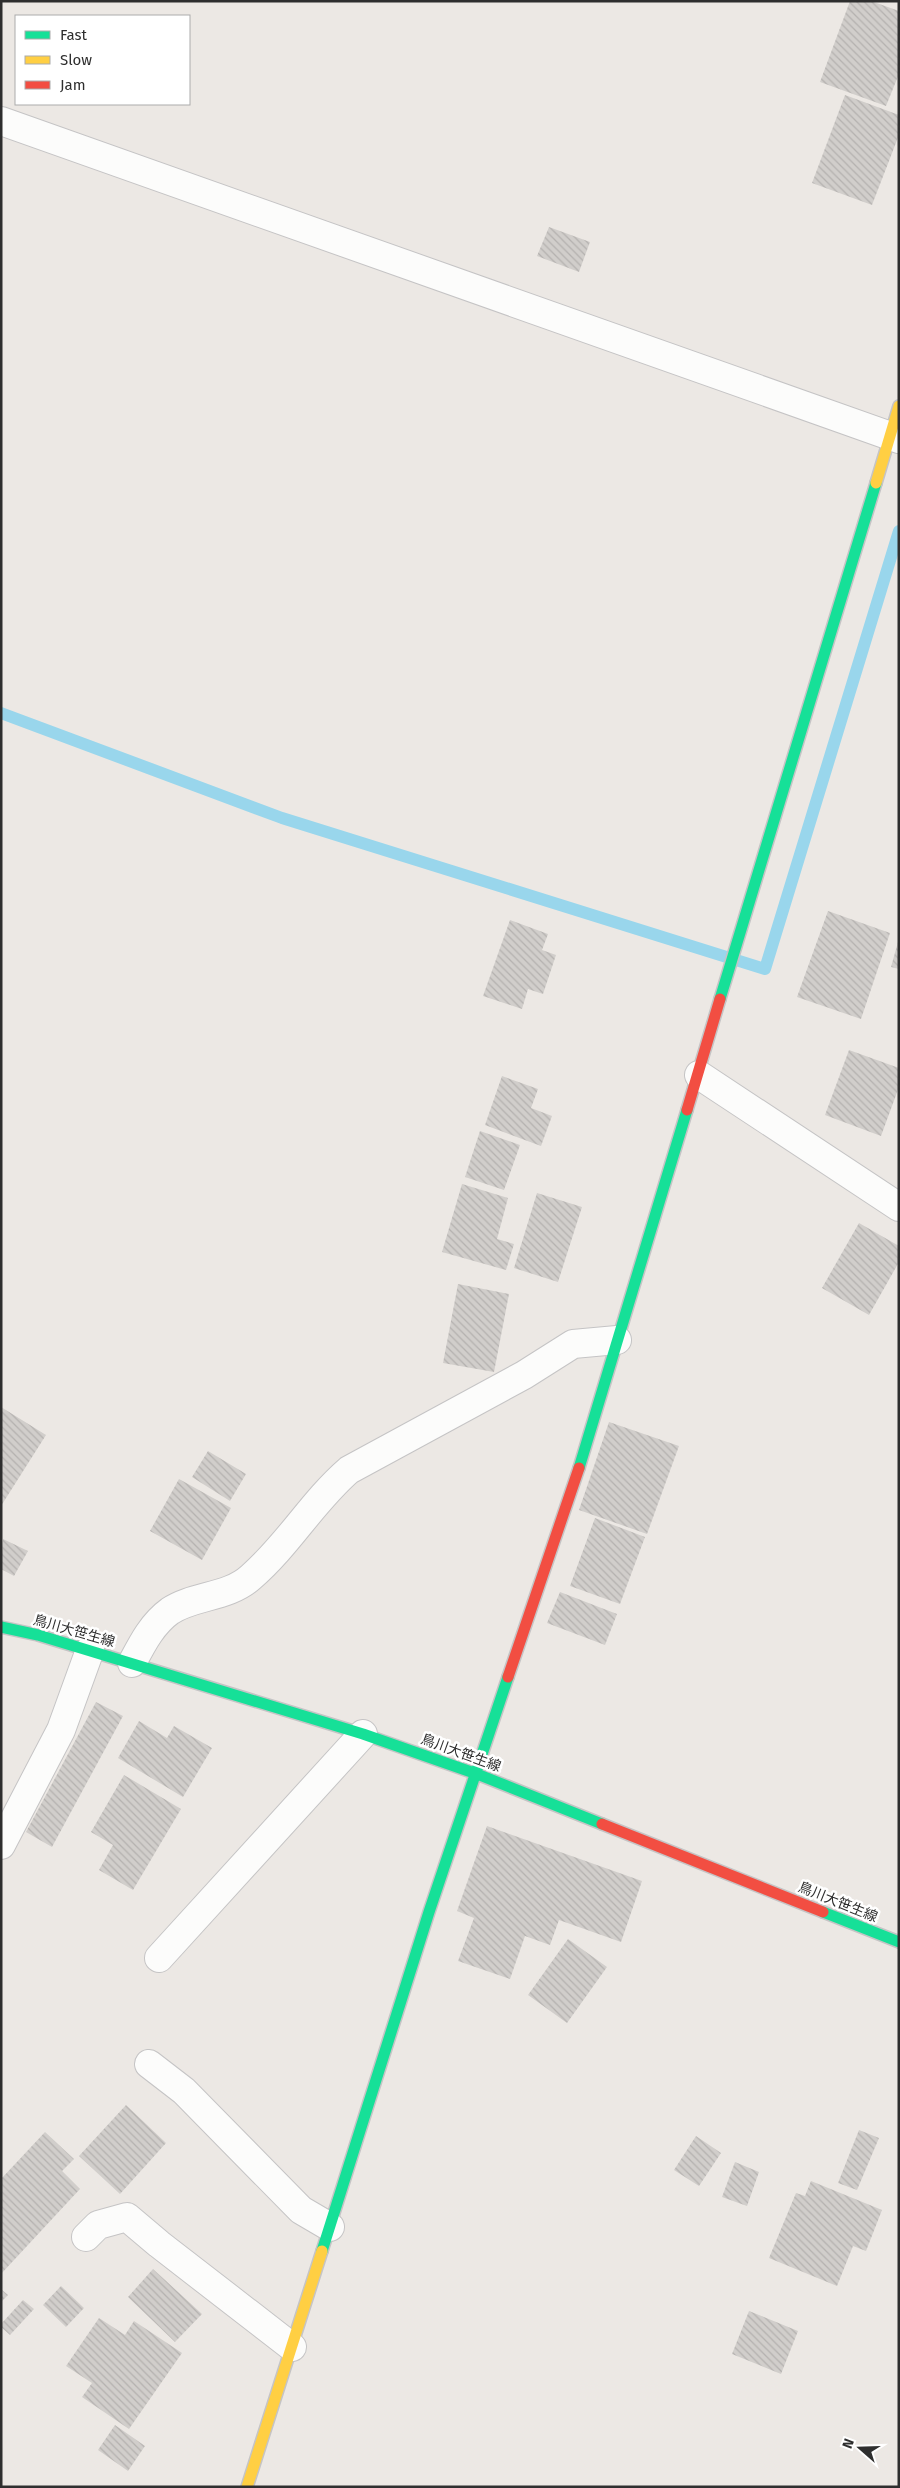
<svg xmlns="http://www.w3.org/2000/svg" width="900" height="2488" viewBox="0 0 900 2488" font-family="'Fira Sans','Noto Sans JP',sans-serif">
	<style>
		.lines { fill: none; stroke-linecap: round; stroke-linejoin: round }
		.stream { stroke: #99d6ec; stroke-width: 12 }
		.building { fill: url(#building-back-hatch) }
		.street-casing { stroke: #c5c4c5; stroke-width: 30 }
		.fast-casing { stroke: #c5c4c5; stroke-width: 14 }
		.slow-casing { stroke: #c5c4c5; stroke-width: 14 }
		.jam-casing { stroke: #c5c4c5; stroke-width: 14 }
		.street { stroke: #fcfcfb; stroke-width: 28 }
		.fast { stroke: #16e098; stroke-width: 11 }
		.slow { stroke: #ffcf43; stroke-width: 11 }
		.jam { stroke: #f24e42; stroke-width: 11 }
		.labels { text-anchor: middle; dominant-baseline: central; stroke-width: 5; stroke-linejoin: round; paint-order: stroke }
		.street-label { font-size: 14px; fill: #2e2e2e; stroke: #fff }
	</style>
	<defs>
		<pattern id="building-back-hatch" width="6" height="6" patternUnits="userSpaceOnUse" patternTransform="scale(1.25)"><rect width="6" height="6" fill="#d1cecb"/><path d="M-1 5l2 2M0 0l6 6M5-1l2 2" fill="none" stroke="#b4b1af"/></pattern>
	</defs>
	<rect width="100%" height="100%" fill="#ece8e4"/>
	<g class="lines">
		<path class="stream" d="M 1,713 L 282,818 L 765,969 L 899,531"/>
	</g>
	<path class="building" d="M 850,1 L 871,1 L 899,11 L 899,74 L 886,106 L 820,82 Z
		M 845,95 L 899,115 L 899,135 L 872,205 L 812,183 Z
		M 549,227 L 590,242 L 579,272 L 537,256 Z
		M 828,911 L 890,933 L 861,1019 L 797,997 Z
		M 510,920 L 548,934 L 542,950 L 556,955 L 543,994 L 528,989 L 522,1009 L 483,996 Z
		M 898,942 L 899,942 L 899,969 L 891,967 Z
		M 849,1050 L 899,1068 L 899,1087 L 881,1136 L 825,1115 Z
		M 502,1076 L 538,1089 L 531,1108 L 552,1116 L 541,1146 L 485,1125 Z
		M 480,1131 L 520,1145 L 504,1190 L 465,1177 Z
		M 462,1184 L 508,1198 L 497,1239 L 514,1244 L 506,1270 L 442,1252 Z
		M 537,1193 L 582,1207 L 558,1282 L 514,1268 Z
		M 859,1223 L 899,1246 L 899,1262 L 869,1315 L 822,1288 Z
		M 458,1284 L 509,1294 L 494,1372 L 443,1363 Z
		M 1,1407 L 46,1435 L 1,1506 Z
		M 609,1422 L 679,1446 L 647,1534 L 579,1510 Z
		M 208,1451 L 246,1474 L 230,1501 L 192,1477 Z
		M 179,1479 L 231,1508 L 202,1560 L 150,1531 Z
		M 595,1518 L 645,1537 L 620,1604 L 570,1586 Z
		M 3,1539 L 28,1551 L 14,1576 L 1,1569 Z
		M 560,1592 L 617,1614 L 605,1645 L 547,1623 Z
		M 96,1702 L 123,1716 L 52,1847 L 26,1832 Z
		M 139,1721 L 167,1738 L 174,1726 L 212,1748 L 183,1797 L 118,1758 Z
		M 124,1775 L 181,1809 L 133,1890 L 99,1870 L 113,1845 L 91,1832 Z
		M 487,1826 L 642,1881 L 621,1942 L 559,1920 L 550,1945 L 525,1936 L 510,1979 L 458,1961 L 474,1918 L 457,1911 Z
		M 568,1939 L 607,1967 L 567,2023 L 528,1995 Z
		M 126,2105 L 166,2143 L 120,2194 L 79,2156 Z
		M 859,2130 L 879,2138 L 857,2190 L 838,2183 Z
		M 45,2132 L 74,2159 L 62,2171 L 80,2189 L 1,2274 L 1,2179 Z
		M 696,2136 L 721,2153 L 699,2186 L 674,2170 Z
		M 735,2162 L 759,2172 L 747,2206 L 722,2197 Z
		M 811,2181 L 882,2210 L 866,2251 L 853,2246 L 837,2286 L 769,2258 L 796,2193 L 805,2196 Z
		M 153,2269 L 202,2314 L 175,2342 L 128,2297 Z
		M 61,2286 L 84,2308 L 66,2327 L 43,2305 Z
		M 1,2289 L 8,2295 L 1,2302 Z
		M 23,2300 L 34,2309 L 10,2335 L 1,2327 L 1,2324 Z
		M 749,2311 L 798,2331 L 781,2374 L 732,2354 Z
		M 99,2318 L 125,2335 L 134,2321 L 182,2353 L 129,2429 L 82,2397 L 92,2383 L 66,2366 Z
		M 115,2425 L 145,2446 L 128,2471 L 98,2450 Z"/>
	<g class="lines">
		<defs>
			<path id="street" d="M 1,121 L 899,439
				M 699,1075 L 899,1207
				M 132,1663 C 142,1644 152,1624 170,1611 C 194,1595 228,1598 251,1577 C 288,1545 312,1502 349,1470 L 524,1375 L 573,1344 L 617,1340
				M 1,1845 L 61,1730 L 90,1650
				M 159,1958 L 363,1734
				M 149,2064 L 184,2091 L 301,2210 L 330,2227
				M 86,2237 L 98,2225 L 127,2217 L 159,2244 L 292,2347"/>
			<path id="fast" d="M 720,999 L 876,483
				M 579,1468 L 687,1110
				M 1,1627 L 38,1635 L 363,1734 L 477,1774 L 602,1824
				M 823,1912 L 899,1942
				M 322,2251 L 429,1912 L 508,1677"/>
			<path id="slow" d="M 876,483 L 899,406
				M 247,2487 L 322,2251"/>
			<path id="jam" d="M 687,1110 L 720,999
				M 508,1677 L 579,1468
				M 602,1824 L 823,1912"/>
		</defs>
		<use href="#street" class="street-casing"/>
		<use href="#fast" class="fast-casing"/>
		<use href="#slow" class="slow-casing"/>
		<use href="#jam" class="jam-casing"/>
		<use href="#street" class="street"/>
		<use href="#fast" class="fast"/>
		<use href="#slow" class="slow"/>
		<use href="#jam" class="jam"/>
	</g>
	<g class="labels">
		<g class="street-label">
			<text transform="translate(74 1631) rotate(16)">鳥川大笹生線</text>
			<text transform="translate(461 1753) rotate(20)">鳥川大笹生線</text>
			<text transform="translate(838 1902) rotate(22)">鳥川大笹生線</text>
		</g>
	</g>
	<rect width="900" height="2488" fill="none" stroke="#2e2e2e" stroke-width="5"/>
	<rect x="15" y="15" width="175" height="90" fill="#ffffff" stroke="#ababab"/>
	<rect x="25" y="31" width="25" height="8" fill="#16e098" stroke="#ababab"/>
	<text x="60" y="40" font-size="15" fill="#2e2e2e">Fast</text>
	<rect x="25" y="56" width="25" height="8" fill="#ffcf43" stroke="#ababab"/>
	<text x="60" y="65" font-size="15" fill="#2e2e2e">Slow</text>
	<rect x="25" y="81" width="25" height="8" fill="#f24e42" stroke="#ababab"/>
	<text x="60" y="90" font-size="15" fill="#2e2e2e">Jam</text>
	<g transform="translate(860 2448) rotate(290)" stroke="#ffffff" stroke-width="4" paint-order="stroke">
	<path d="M0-4L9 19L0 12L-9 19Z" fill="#2e2e2e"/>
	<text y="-8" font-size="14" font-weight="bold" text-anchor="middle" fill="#2e2e2e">N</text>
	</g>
</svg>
